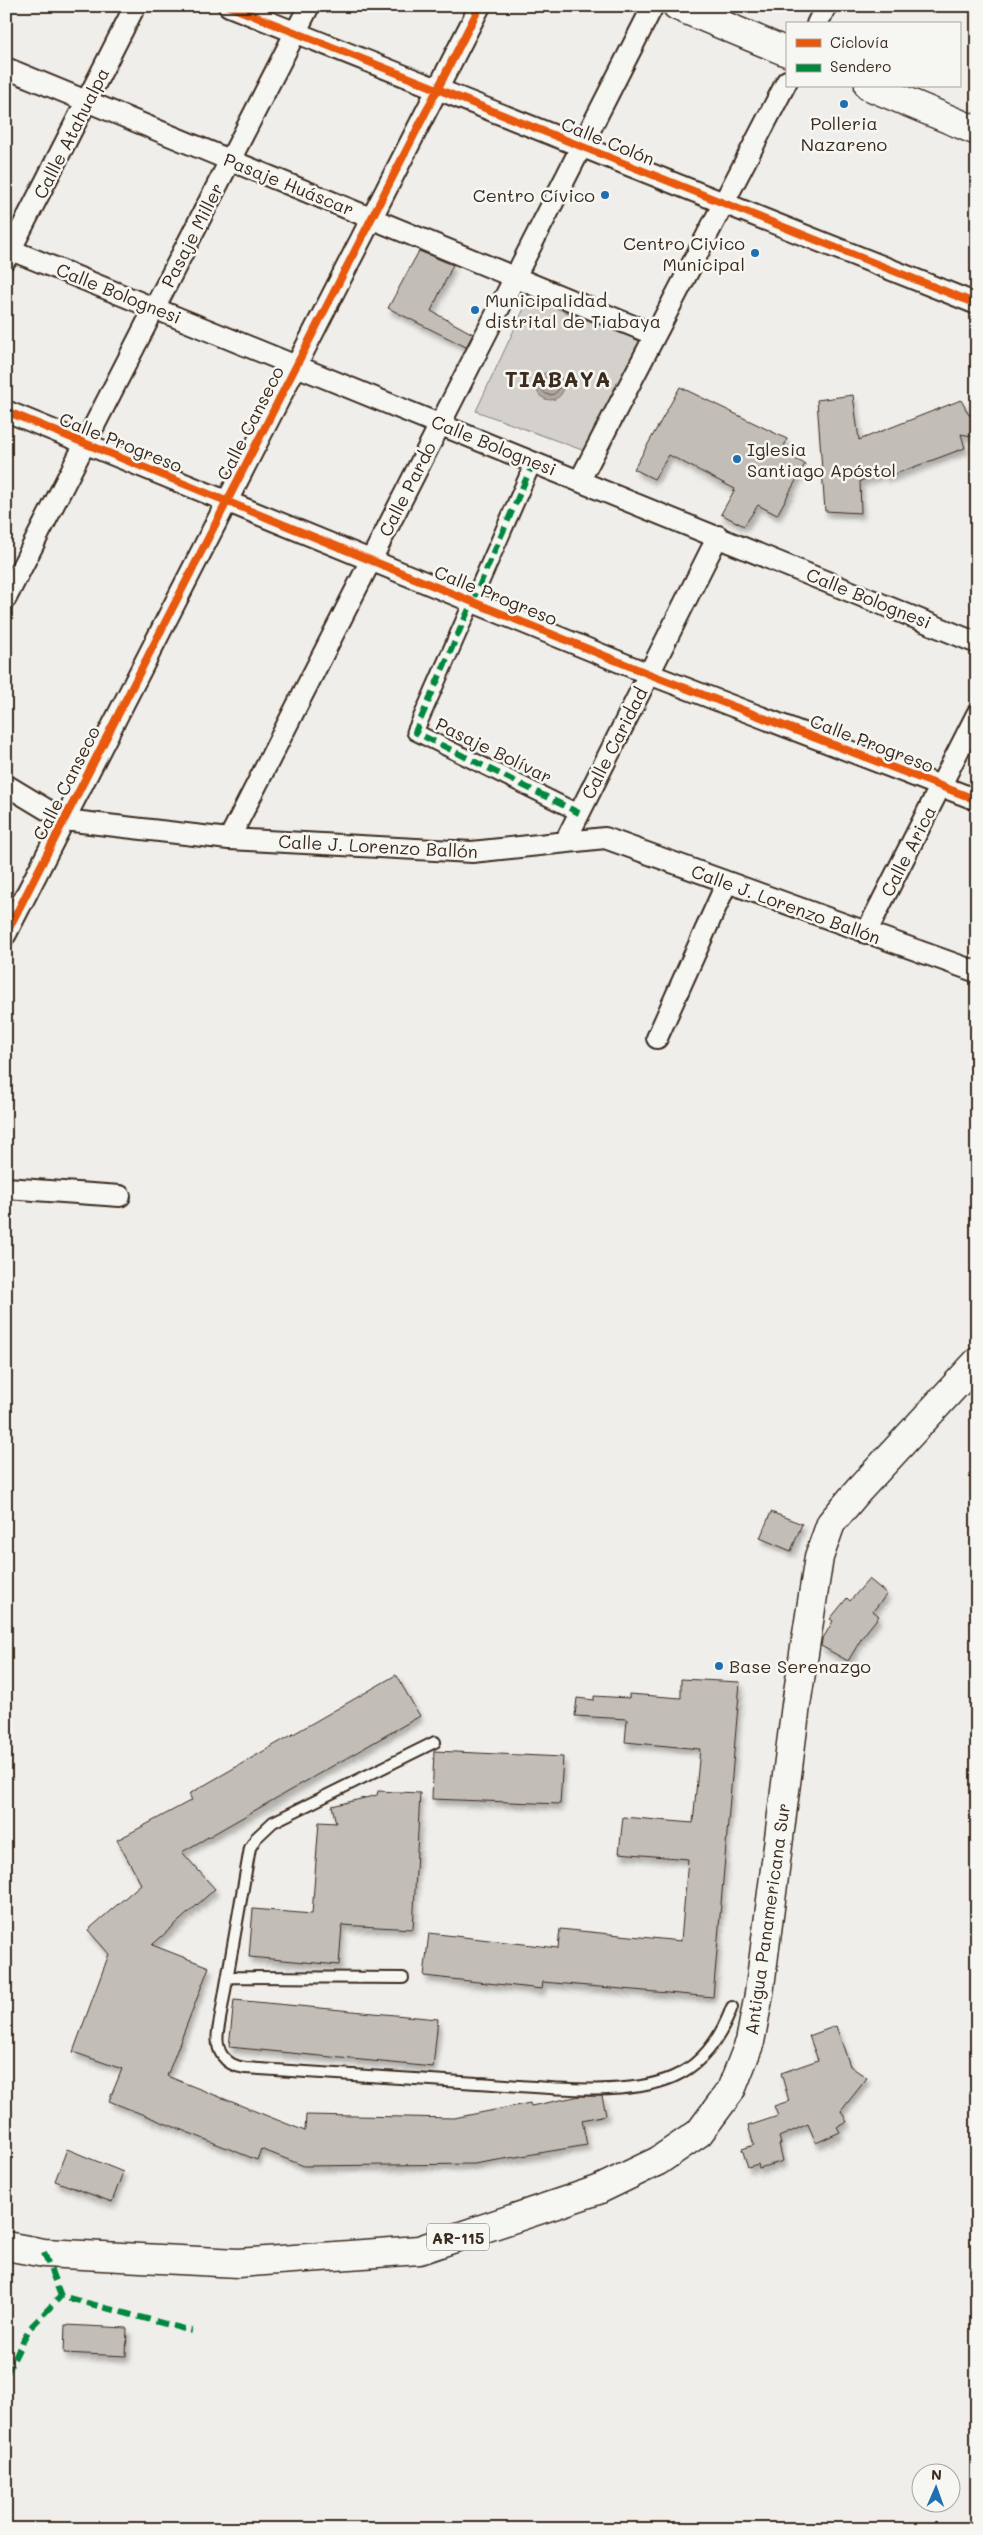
<svg xmlns="http://www.w3.org/2000/svg" width="983" height="2535" viewBox="0 0 983 2535" font-family="Mali,sans-serif">
	<style>
		.green { fill: #d4d1cc; stroke: #887e75 }
		.water { fill: #afa8a1; stroke: #81766d }
		.lines { fill: none; stroke-linecap: round; stroke-linejoin: round }
		.shore { stroke: #695c52; stroke-width: 1 }
		.building { fill: #c2bdb7; stroke: #3b2a1e; filter: url(#shadow) }
		.service-casing { stroke: #3b2a1e; stroke-width: 14 }
		.pedestrian-casing { stroke: #3b2a1e; stroke-width: 19 }
		.minor-casing { stroke: #3b2a1e; stroke-width: 24 }
		.secondary-casing { stroke: #3b2a1e; stroke-width: 31 }
		.primary-casing { stroke: #3b2a1e; stroke-width: 31 }
		.service { stroke: #f6f6f2; stroke-width: 10 }
		.pedestrian { stroke: #f6f6f2; stroke-width: 15 }
		.minor { stroke: #f6f6f2; stroke-width: 20 }
		.secondary { stroke: #f6f6f2; stroke-width: 28 }
		.primary { stroke: #f6f6f2; stroke-width: 28 }
		.quiet { stroke: #00873e; stroke-width: 6; stroke-dasharray: 12 6; stroke-linecap: butt }
		.cycleway-casing { stroke: #f6f6f2; stroke-width: 11 }
		.cycleway { stroke: #e8590c; stroke-width: 8 }
		.poi-dot { fill: #1f6fb2; stroke: #f6f6f2; stroke-width: 2 }
		.labels { text-anchor: middle; dominant-baseline: central; stroke-width: 5; stroke-linejoin: round; paint-order: stroke }
		.shield { fill: #f6f6f2; stroke: #73675e; stroke-width: 1 }
		.shield-label { font-size: 16px; font-weight: bold; fill: #3b2a1e }
		.poi-label { font-size: 18px; fill: #3b2a1e; stroke: #f6f6f2; text-anchor: start }
		.street-label { font-size: 18px; fill: #3b2a1e; stroke: #f6f6f2 }
		.district-label { font-size: 22px; font-weight: bold; letter-spacing: 1px; fill: #3b2a1e; stroke: #f6f6f2 }
	</style>
	<defs>
		<filter id="shadow"><feDropShadow dx="3" dy="5.5" stdDeviation="2.5" flood-color="#0004"/></filter>
	</defs>
	<rect width="100%" height="100%" fill="#efeeea"/>
	<filter id="ink" filterUnits="userSpaceOnUse"><feTurbulence type="fractalNoise" baseFrequency=".02" numOctaves="2"/><feDisplacementMap in="SourceGraphic" scale="10" xChannelSelector="R" yChannelSelector="G"/><feConvolveMatrix kernelMatrix="1 2 1 2 8 2 1 2 1" color-interpolation-filters="sRGB"/></filter>
	<g filter="url(#ink)">
		<path class="green" d="M 529,298 L 646,343 L 593,454 L 476,411 Z"/>
		<path class="water" d="M536 386a14 14 0 1 1 28 0a14 14 0 1 1-28 0Z"/>
		<g class="lines">
			<path class="shore" d="M541 386a9 9 0 1 1 18 0a9 9 0 1 1-18 0Z"/>
		</g>
		<path class="building" d="M 419,251 L 453,265 L 431,311 L 473,334 L 466,347 L 388,308 Z
			M 680,387 L 787,439 L 782,452 L 805,464 L 777,515 L 758,505 L 744,526 L 721,514 L 735,489 L 669,455 L 654,479 L 634,469 Z
			M 853,395 L 859,440 L 961,400 L 969,415 L 977,413 L 977,437 L 961,434 L 965,448 L 887,477 L 883,473 L 860,481 L 861,513 L 825,511 L 817,400 Z
			M 771,1512 L 802,1524 L 791,1551 L 760,1538 Z
			M 869,1579 L 887,1594 L 873,1611 L 879,1616 L 863,1636 L 848,1661 L 821,1646 L 822,1640 L 833,1621 L 830,1619 L 847,1598 L 850,1601 Z
			M 396,1675 L 420,1716 L 182,1852 L 215,1889 L 152,1945 L 209,1967 L 167,2076 L 305,2131 L 306,2115 L 454,2118 L 530,2103 L 531,2106 L 580,2096 L 602,2096 L 606,2115 L 582,2120 L 587,2145 L 474,2164 L 304,2166 L 261,2149 L 257,2160 L 109,2101 L 122,2069 L 73,2052 L 109,1954 L 88,1930 L 141,1884 L 117,1840 L 192,1800 L 189,1794 Z
			M 681,1679 L 740,1682 L 713,1997 L 543,1982 L 542,1989 L 424,1976 L 429,1933 L 558,1948 L 560,1929 L 681,1941 L 688,1859 L 619,1853 L 623,1817 L 693,1823 L 700,1749 L 625,1742 L 627,1719 L 575,1716 L 577,1698 L 594,1700 L 594,1696 L 629,1698 L 629,1694 L 681,1698 Z
			M 434,1751 L 563,1757 L 560,1804 L 432,1799 Z
			M 378,1791 L 420,1793 L 413,1929 L 342,1925 L 339,1965 L 249,1957 L 253,1909 L 312,1914 L 319,1822 L 336,1823 L 332,1806 L 377,1795 Z
			M 234,2000 L 438,2019 L 433,2067 L 229,2047 Z
			M 836,2026 L 850,2066 L 867,2078 L 841,2111 L 847,2122 L 837,2127 L 840,2132 L 816,2143 L 808,2124 L 779,2137 L 781,2144 L 779,2144 L 783,2161 L 759,2168 L 758,2164 L 748,2167 L 742,2149 L 754,2145 L 748,2126 L 778,2116 L 774,2106 L 789,2101 L 781,2073 L 818,2060 L 809,2036 Z
			M 67,2149 L 123,2172 L 112,2202 L 55,2181 Z
			M 65,2325 L 127,2328 L 126,2356 L 64,2353 Z"/>
		<g class="lines">
			<defs>
				<path id="service" d="M 435,1742 L 273,1822 L 256,1838 L 250,1848 L 218,2031 C 215,2051 224,2065 245,2068 C 323,2073 400,2078 477,2083 C 531,2086 623,2099 673,2077 C 703,2064 721,2037 732,2007
					M 229,1977 L 403,1978"/>
				<path id="pedestrian" d="M 534,461 L 415,732 L 579,813"/>
				<path id="minor" d="M 229,6 L 977,304
					M 817,24 L 826,6
					M 6,68 L 655,335
					M 11,250 L 977,643
					M 6,259 L 135,6
					M 6,411 L 649,674 L 977,800
					M 580,480 L 787,81
					M 6,598 L 309,6
					M 6,785 L 64,820 L 229,839 L 472,852 L 605,838 L 977,972
					M 229,839 L 653,6
					M 565,842 L 718,536
					M 866,933 L 977,714
					M 6,934 L 480,6
					M 657,1038 L 727,882
					M 6,1188 L 120,1196"/>
				<path id="secondary" d="M 677,6 L 787,52
					M 869,86 L 977,131"/>
				<path id="primary" d="M 6,2246 L 44,2253 L 238,2263 L 419,2250 L 598,2190 L 658,2161 L 699,2133 L 731,2090 L 750,2042 L 759,1994 L 796,1705 L 819,1557 L 831,1523 L 858,1491 L 977,1362"/>
			</defs>
			<use href="#service" class="service-casing"/>
			<use href="#pedestrian" class="pedestrian-casing"/>
			<use href="#minor" class="minor-casing"/>
			<use href="#secondary" class="secondary-casing"/>
			<use href="#primary" class="primary-casing"/>
			<use href="#service" class="service"/>
			<use href="#pedestrian" class="pedestrian"/>
			<use href="#minor" class="minor"/>
			<use href="#secondary" class="secondary"/>
			<use href="#primary" class="primary"/>
			<path class="quiet" d="M 534,461 L 415,732 L 579,813
				M 44,2253 L 61,2296 L 192,2331
				M 6,2375 L 29,2329 L 61,2296
				M 6,2435 L 8,2437"/>
			<defs>
				<path id="cycleway" d="M 229,6 L 977,304
					M 6,411 L 649,674 L 977,800
					M 6,934 L 480,6"/>
			</defs>
			<use href="#cycleway" class="cycleway-casing"/>
			<use href="#cycleway" class="cycleway"/>
		</g>
	</g>
	<g class="poi-dot">
		<circle cx="844" cy="104" r="5"/>
		<circle cx="605" cy="195" r="5"/>
		<circle cx="755" cy="253" r="5"/>
		<circle cx="475" cy="310" r="5"/>
		<circle cx="737" cy="459" r="5"/>
		<circle cx="719" cy="1666" r="5"/>
	</g>
	<g class="labels">
		<rect class="shield" x="427" y="2223.5" width="62" height="27" rx="4"/>
		<g class="shield-label">
			<text x="458" y="2237">AR-115</text>
		</g>
		<g class="poi-label">
			<text x="844" y="123" text-anchor="middle">Polleria<tspan x="844" dy="21">Nazareno</tspan></text>
			<text x="595" y="195" text-anchor="end">Centro Cívico</text>
			<text x="745" y="243" text-anchor="end">Centro Civico<tspan x="745" dy="21">Municipal</tspan></text>
			<text x="485" y="300">Municipalidad<tspan x="485" dy="21">distrital de Tiabaya</tspan></text>
			<text x="747" y="449">Iglesia<tspan x="747" dy="21">Santiago Apóstol</tspan></text>
			<text x="729" y="1666">Base Serenazgo</text>
		</g>
		<g class="street-label">
			<text transform="translate(71 133) rotate(-63)">Callle Atahualpa</text>
			<text transform="translate(608 141) rotate(22)">Calle Colón</text>
			<text transform="translate(289 184) rotate(22)">Pasaje Huáscar</text>
			<text transform="translate(192 235) rotate(-63)">Pasaje Miller</text>
			<text transform="translate(119 293) rotate(22)">Calle Bolognesi</text>
			<text transform="translate(250 423) rotate(-63)">Calle Canseco</text>
			<text transform="translate(121 442) rotate(22)">Calle Progreso</text>
			<text transform="translate(494 445) rotate(22)">Calle Bolognesi</text>
			<text transform="translate(407 489) rotate(-63)">Calle Pardo</text>
			<text transform="translate(496 595) rotate(22)">Calle Progreso</text>
			<text transform="translate(869 598) rotate(22)">Calle Bolognesi</text>
			<text transform="translate(614 743) rotate(-63)">Calle Caridad</text>
			<text transform="translate(872 743) rotate(21)">Calle Progreso</text>
			<text transform="translate(494 750) rotate(26)">Pasaje Bolívar</text>
			<text transform="translate(66 783) rotate(-63)">Calle Canseco</text>
			<text transform="translate(378 846) rotate(3)">Calle J. Lorenzo Ballón</text>
			<text transform="translate(908 851) rotate(-63)">Calle Arica</text>
			<text transform="translate(786 904) rotate(20)">Calle J. Lorenzo Ballón</text>
			<text transform="translate(767 1919) rotate(-82)">Antigua Panamericana Sur</text>
		</g>
		<g class="district-label">
			<text x="558" y="378">TIABAYA</text>
		</g>
	</g>
	<rect width="983" height="2535" fill="none" stroke="#f6f6f2" stroke-width="25"/>
	<rect x="12" y="12" width="958" height="2510" fill="none" stroke="#3b2a1e" stroke-width="2" filter="url(#ink)"/>
	<rect x="786" y="22" width="175" height="65" fill="#f6f6f2" stroke="#aba49d"/>
	<rect x="796" y="39" width="25" height="8" fill="#e8590c" stroke="#aba49d"/>
	<text x="830" y="48" font-size="15" fill="#3b2a1e">Ciclovía</text>
	<rect x="796" y="64" width="25" height="8" fill="#00873e" stroke="#aba49d"/>
	<text x="830" y="72" font-size="15" fill="#3b2a1e">Sendero</text>
	<g transform="translate(936 2488) rotate(2)"><circle r="24" fill="#f6f6f2" stroke="#aba49d"/>
	<path d="M0-4L9 19L0 12L-9 19Z" fill="#1f6fb2"/>
	<text y="-8" font-size="14" font-weight="bold" text-anchor="middle" fill="#3b2a1e">N</text>
	</g>
</svg>
